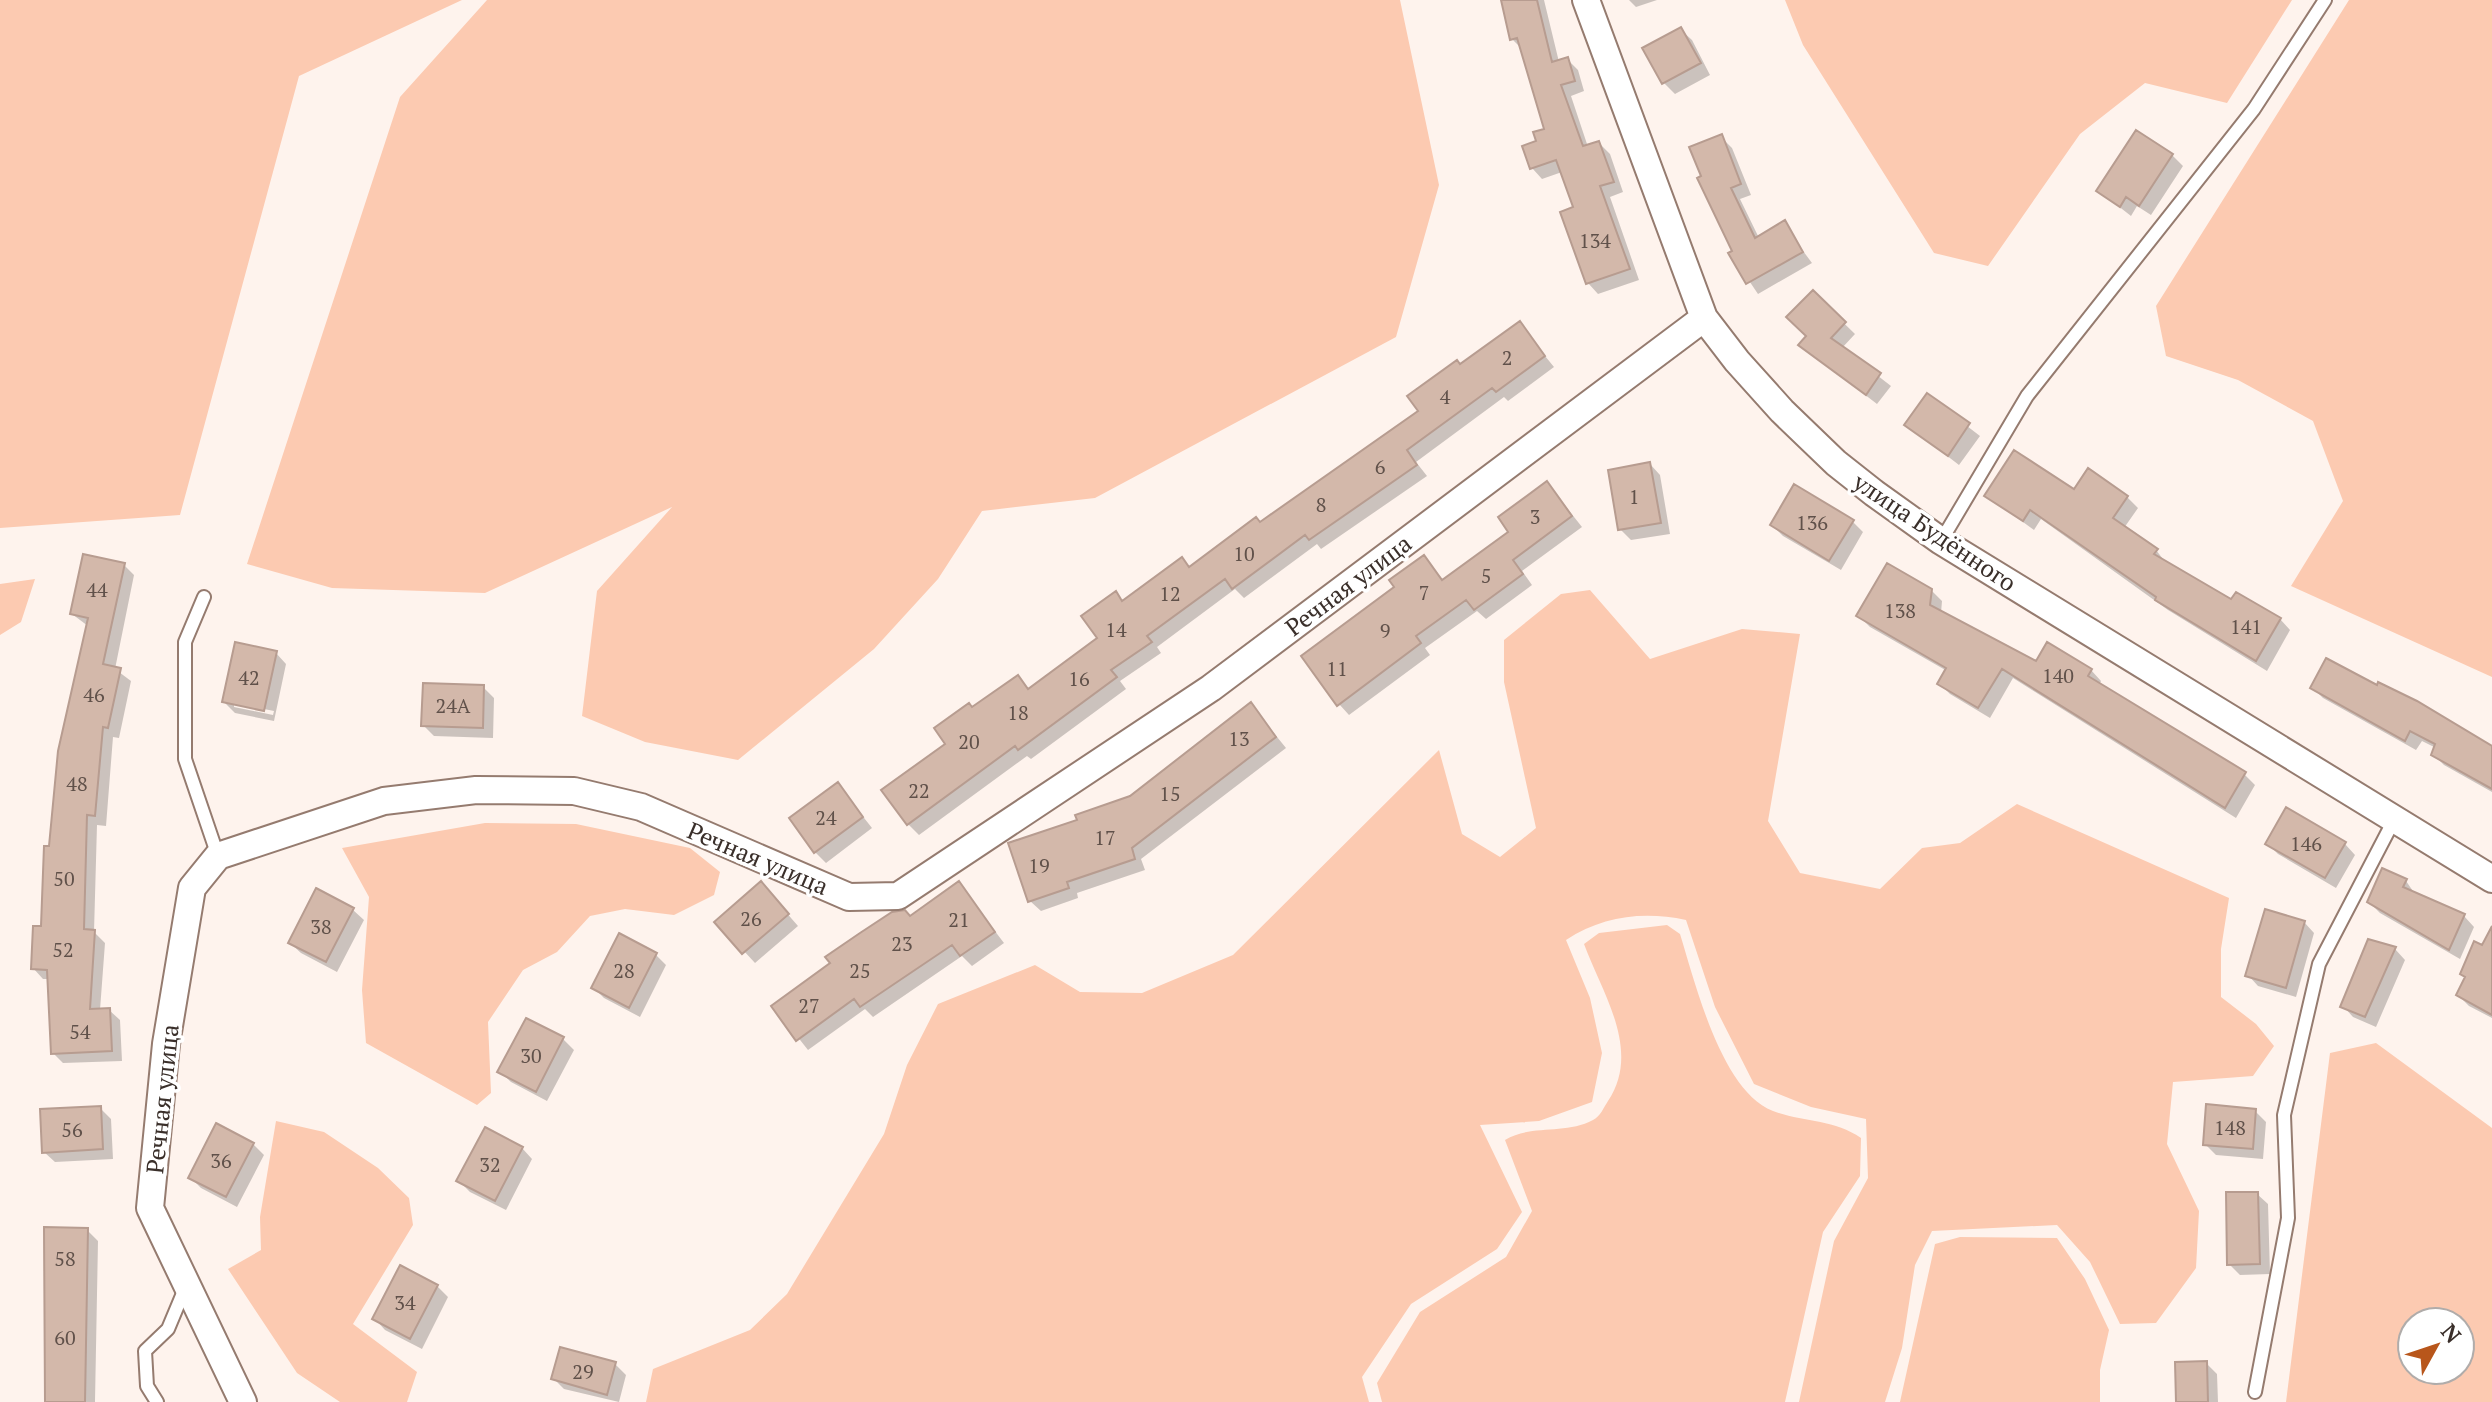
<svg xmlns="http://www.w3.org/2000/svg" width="2492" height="1402" viewBox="0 0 2492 1402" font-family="'PT Serif',serif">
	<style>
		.green { fill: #fccab1; fill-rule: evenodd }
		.shadow { fill: #0003; fill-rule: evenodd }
		.building { fill: #d3b8aa; stroke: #b79c90; stroke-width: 2 }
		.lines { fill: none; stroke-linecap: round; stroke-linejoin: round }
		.lane-casing { stroke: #957b6f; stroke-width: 16 }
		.street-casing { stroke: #957b6f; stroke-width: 30 }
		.lane { stroke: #fff; stroke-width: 12 }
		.street { stroke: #fff; stroke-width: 26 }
		.labels { text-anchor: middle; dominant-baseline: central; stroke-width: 7; stroke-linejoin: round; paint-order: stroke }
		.number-label { font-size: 20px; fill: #60514a }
		.street-label { font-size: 24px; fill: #3a2f2a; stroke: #fff }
	</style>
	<rect width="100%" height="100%" fill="#fef3ed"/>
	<path class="green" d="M 0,0 L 462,0 L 299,76 L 180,515 L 0,528 Z
		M 487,0 L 1400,0 L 1439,185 L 1396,337 L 1095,498 L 982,511 L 938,579 L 874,649 L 738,760 L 645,742 L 582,716 L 597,591 L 672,507 L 485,593 L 332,588 L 247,564 L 400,97 Z
		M 1785,0 L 2292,0 L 2227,103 L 2145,83 L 2080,134 L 1988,266 L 1934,253 L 1803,45 Z
		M 2349,0 L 2492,0 L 2492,677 L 2291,586 L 2343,501 L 2313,421 L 2238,380 L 2166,356 L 2156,306 Z
		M 35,579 L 21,622 L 0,635 L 0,584 Z
		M 1590,590 L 1650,659 L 1742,629 L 1800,634 L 1768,821 L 1800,873 L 1880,889 L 1922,848 L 1960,843 L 2017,804 L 2229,898 L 2221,949 L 2221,997 L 2256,1024 L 2274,1046 L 2253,1076 L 2173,1082 L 2167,1144 L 2199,1211 L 2196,1268 L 2156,1323 L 2120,1324 L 2090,1262 L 2057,1225 L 1932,1231 L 1915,1265 L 1902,1348 L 1885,1402 L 1799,1402 L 1834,1241 L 1868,1178 L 1866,1119 L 1811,1107 L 1754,1084 L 1715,1007 L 1686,920 C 1643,911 1603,916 1566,940 L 1590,998 L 1602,1053 L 1592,1102 L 1539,1121 L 1480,1125 L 1522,1212 L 1497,1249 L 1411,1304 L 1362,1377 L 1369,1402 L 646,1402 L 653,1369 L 750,1330 L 787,1294 L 884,1134 L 907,1065 L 938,1004 L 1035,965 L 1080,992 L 1142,993 L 1233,955 L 1439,750 L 1462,834 L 1500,857 L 1536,828 L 1504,682 L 1504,640 L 1561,594 Z
		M 485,823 L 576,824 L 690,848 L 720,872 L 714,895 L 674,915 L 625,909 L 590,916 L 557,952 L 523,970 L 488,1022 L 491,1093 L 477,1105 L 366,1043 L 362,990 L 369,897 L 342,848 Z
		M 1667,925 L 1680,934 C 1695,982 1721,1091 1773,1111 C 1802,1122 1834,1119 1861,1138 L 1860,1176 L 1823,1232 L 1785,1402 L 1382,1402 L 1377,1383 L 1420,1312 L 1506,1257 L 1532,1211 L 1505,1140 C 1531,1124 1565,1135 1593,1120 C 1600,1117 1604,1107 1608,1101 C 1642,1050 1602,993 1584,944 L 1599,933 Z
		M 2376,1043 L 2492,1128 L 2492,1402 L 2286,1402 L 2330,1053 ZM 2412,1322 L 2460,1322 L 2460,1370 L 2412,1370 Z
		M 276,1121 L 324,1132 L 378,1168 L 409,1198 L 413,1225 L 353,1324 L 417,1372 L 407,1402 L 340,1402 L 297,1373 L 228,1269 L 261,1250 L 260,1217 Z
		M 1960,1237 L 2057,1238 L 2085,1279 L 2109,1330 L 2100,1370 L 2100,1402 L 1900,1402 L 1935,1244 Z"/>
	<path class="shadow" d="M 1503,0 L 1544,0 L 1559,62 L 1567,59 L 1578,70 L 1584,91 L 1571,96 L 1588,147 L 1599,143 L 1610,154 L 1623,192 L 1610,197 L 1639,280 L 1598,294 L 1588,283 L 1576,208 L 1562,172 L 1542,179 L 1532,168 L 1539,142 L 1546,130 L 1522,49 L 1512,39 Z
		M 1629,0 L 1657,0 L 1636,7 Z
		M 1681,30 L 1692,40 L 1710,75 L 1675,94 L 1664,83 Z
		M 1721,137 L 1732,148 L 1751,195 L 1740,199 L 1759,238 L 1783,224 L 1812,263 L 1758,294 L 1731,254 L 1735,251 Z
		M 2172,155 L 2183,166 L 2151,215 L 2137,206 L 2131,216 L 2099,191 Z
		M 1813,293 L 1855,334 L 1842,348 L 1891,386 L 1877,404 L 1800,345 L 1809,336 Z
		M 1519,324 L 1554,367 L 1508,401 L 1504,397 L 1416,462 L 1427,476 L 1321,549 L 1317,544 L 1244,598 L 1235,589 L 1157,647 L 1161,653 L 1120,681 L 1126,689 L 1031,759 L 1027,756 L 919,835 L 908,824 L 948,744 L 972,710 L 1018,677 L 1030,690 L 1099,638 L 1116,594 L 1124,602 L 1190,568 L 1261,524 L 1421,412 L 1461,367 Z
		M 1928,396 L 1980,436 L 1959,465 L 1907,425 Z
		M 1650,464 L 1660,475 L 1670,534 L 1631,540 L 1620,529 Z
		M 1547,483 L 1582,527 L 1522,571 L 1532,585 L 1486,619 L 1477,611 L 1425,648 L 1430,655 L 1349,715 L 1339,704 L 1397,587 L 1424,557 L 1444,581 L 1511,532 Z
		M 2074,492 L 2127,497 L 2138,508 L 2124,528 L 2156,550 L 2166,563 L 2232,602 L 2280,619 L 2290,630 L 2267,671 L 2168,610 L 2041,519 L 2034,530 L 1987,496 Z
		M 1852,521 L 1863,532 L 1841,570 L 1783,536 L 1772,525 Z
		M 124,565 L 134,575 L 115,669 L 131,681 L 119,738 L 113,737 L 106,826 L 97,825 L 94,932 L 105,943 L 100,1010 L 109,1010 L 120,1020 L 122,1061 L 63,1063 L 53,1053 L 49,979 L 43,979 L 33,968 L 43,928 L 51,848 L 88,626 L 72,614 Z
		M 1931,590 L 1942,601 L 1941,613 L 2036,664 L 2091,670 L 2101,681 L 2099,685 L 2244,774 L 2255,785 L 2236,818 L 2013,678 L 1990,718 L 1950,694 L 1940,684 L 1947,671 L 1870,627 L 1859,616 Z
		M 276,653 L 286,664 L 274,721 L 235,713 L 224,702 ZM 234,703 L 274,711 L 273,715 L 234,707 Z
		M 483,687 L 494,698 L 493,738 L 434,736 L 423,725 Z
		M 2312,687 L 2492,749 L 2492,792 L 2444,765 L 2433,754 L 2436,748 L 2422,741 L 2416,750 L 2323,698 Z
		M 1251,705 L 1286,748 L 1141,859 L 1145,870 L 1077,893 L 1078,898 L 1041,911 L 1030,901 L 1079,821 L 1131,797 Z
		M 838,785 L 872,828 L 826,863 L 815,852 Z
		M 2268,844 L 2345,844 L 2355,855 L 2336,888 L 2278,854 Z
		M 2406,881 L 2415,894 L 2464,916 L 2474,927 L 2460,959 L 2380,913 L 2369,902 Z
		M 959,884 L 1004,943 L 972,966 L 962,956 L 873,1017 L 865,1009 L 808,1050 L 774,1007 Z
		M 771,895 L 798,926 L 755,963 L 717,922 Z
		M 353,910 L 364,920 L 337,972 L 301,953 L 290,943 Z
		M 2304,922 L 2314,933 L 2296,997 L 2258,986 L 2248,975 Z
		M 2395,949 L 2405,960 L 2376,1027 L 2353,1017 L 2343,1006 Z
		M 2492,953 L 2492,1018 L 2469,1006 L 2458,995 L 2467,979 L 2462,974 Z
		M 656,955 L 666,965 L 640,1017 L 604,998 L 593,987 Z
		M 563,1039 L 574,1050 L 547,1101 L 511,1082 L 500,1072 Z
		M 100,1108 L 111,1119 L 113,1159 L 55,1162 L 44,1152 Z
		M 2255,1111 L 2266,1122 L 2263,1159 L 2216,1155 L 2205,1144 Z
		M 253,1144 L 264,1155 L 237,1207 L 201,1188 L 190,1177 Z
		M 522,1148 L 532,1159 L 506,1210 L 470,1192 L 459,1181 Z
		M 2257,1194 L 2268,1204 L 2270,1274 L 2240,1275 L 2229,1264 Z
		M 87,1230 L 98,1241 L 95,1402 L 46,1402 Z
		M 437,1286 L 448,1297 L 422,1349 L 385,1330 L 375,1319 Z
		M 2206,1363 L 2217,1374 L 2218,1402 L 2178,1402 Z
		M 615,1364 L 626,1375 L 619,1402 L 564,1389 L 553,1378 Z"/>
	<path class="building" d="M 1501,0 L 1537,0 L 1552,62 L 1568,57 L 1575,81 L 1561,85 L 1583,146 L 1599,141 L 1614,182 L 1600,186 L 1630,269 L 1586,284 L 1560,212 L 1573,207 L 1556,160 L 1530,169 L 1522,146 L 1536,141 L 1533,132 L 1544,129 L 1517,38 L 1510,40 Z
		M 1681,27 L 1701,63 L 1662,84 L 1642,48 Z
		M 2136,130 L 2173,154 L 2139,206 L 2126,197 L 2120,207 L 2096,191 Z
		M 1722,134 L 1741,184 L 1731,188 L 1755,238 L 1785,220 L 1803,252 L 1746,284 L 1728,253 L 1732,251 L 1697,178 L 1701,176 L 1689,147 Z
		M 1813,290 L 1846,322 L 1831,338 L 1881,373 L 1866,395 L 1798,345 L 1806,336 L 1786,317 Z
		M 1520,321 L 1545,356 L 1496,392 L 1492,388 L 1407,450 L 1417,465 L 1309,540 L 1305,535 L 1232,589 L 1225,579 L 1147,636 L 1152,642 L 1111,670 L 1117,677 L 1018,750 L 1015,746 L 907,825 L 881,790 L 945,744 L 934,728 L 969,703 L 972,707 L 1018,675 L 1028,689 L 1097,638 L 1081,616 L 1116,591 L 1122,601 L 1182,557 L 1189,567 L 1256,517 L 1260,522 L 1418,411 L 1407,396 L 1457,360 L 1460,364 Z
		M 1927,393 L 1970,423 L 1948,456 L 1904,425 Z
		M 2014,450 L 2074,489 L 2088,468 L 2128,496 L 2113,518 L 2158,549 L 2154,554 L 2231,599 L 2236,592 L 2281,618 L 2256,661 L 2155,600 L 2156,597 L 2030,510 L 2023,521 L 1984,496 Z
		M 1650,462 L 1661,523 L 1618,530 L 1608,470 Z
		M 1547,481 L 1572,516 L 1513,560 L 1523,574 L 1474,610 L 1466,600 L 1416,636 L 1421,643 L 1337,706 L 1301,656 L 1394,587 L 1389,580 L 1424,555 L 1442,580 L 1508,532 L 1498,517 Z
		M 1794,484 L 1854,520 L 1829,561 L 1770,525 Z
		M 83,554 L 125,563 L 103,664 L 121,668 L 108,728 L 103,727 L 95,816 L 87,815 L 84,929 L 95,930 L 90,1009 L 110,1008 L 112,1051 L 51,1054 L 47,970 L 31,969 L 33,926 L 41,926 L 44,846 L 49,846 L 58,751 L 88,618 L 70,614 Z
		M 1887,563 L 1932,589 L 1930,605 L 2036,661 L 2047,642 L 2092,669 L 2088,676 L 2246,772 L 2225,808 L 2002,669 L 1978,708 L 1937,684 L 1946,668 L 1856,616 Z
		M 235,642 L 277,651 L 264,711 L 222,702 Z
		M 2326,658 L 2377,685 L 2378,682 L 2417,701 L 2492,746 L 2492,789 L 2431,755 L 2435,744 L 2410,731 L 2405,741 L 2310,688 Z
		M 423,683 L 484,685 L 483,728 L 421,726 Z
		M 1251,702 L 1276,737 L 1132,848 L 1135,859 L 1067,882 L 1069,888 L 1028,902 L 1008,843 L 1077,820 L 1075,815 L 1130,796 Z
		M 838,782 L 863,817 L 814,853 L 789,818 Z
		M 2286,807 L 2346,842 L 2325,878 L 2265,844 Z
		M 2382,868 L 2407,879 L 2403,887 L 2465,914 L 2449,950 L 2367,902 Z
		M 761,881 L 789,914 L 742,954 L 714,922 Z
		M 959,881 L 995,932 L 960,956 L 952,945 L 860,1007 L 854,999 L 796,1041 L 771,1006 L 830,963 L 825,957 L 860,933 L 892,912 L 905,910 L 910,916 Z
		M 316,888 L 354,908 L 326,962 L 288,943 Z
		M 2265,909 L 2305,921 L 2286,988 L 2245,976 Z
		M 2492,926 L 2492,1015 L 2456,995 L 2465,977 L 2460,974 L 2474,941 L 2482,945 Z
		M 619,933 L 657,953 L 629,1008 L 591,988 Z
		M 2368,939 L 2396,947 L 2365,1017 L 2340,1007 Z
		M 526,1018 L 564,1037 L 536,1092 L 497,1072 Z
		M 2206,1104 L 2256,1109 L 2253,1149 L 2203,1145 Z
		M 101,1106 L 103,1149 L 42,1153 L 40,1109 Z
		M 216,1123 L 254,1143 L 226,1197 L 188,1178 Z
		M 485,1127 L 523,1147 L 495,1201 L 456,1181 Z
		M 2226,1192 L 2258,1192 L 2260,1264 L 2227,1265 Z
		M 44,1227 L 88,1228 L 85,1402 L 45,1402 Z
		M 400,1265 L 438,1285 L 410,1339 L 372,1319 Z
		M 560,1347 L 616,1362 L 607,1395 L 551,1379 Z
		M 2207,1361 L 2208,1402 L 2176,1402 L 2175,1362 Z"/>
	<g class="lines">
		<defs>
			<path id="lane" d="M 1941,541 L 2027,396 L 2254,109 L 2325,0
				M 204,597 L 185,642 L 185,759 L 218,856
				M 2255,1392 L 2288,1218 L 2284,1115 L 2319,964 L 2394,820
				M 157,1402 L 147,1386 L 145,1351 L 168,1329 L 186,1286"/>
			<path id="street" d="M 1586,0 L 1704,318 L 1737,361 L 1782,411 L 1836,463 L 1874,493 L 1941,541 L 2492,879
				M 243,1402 L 150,1208 L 166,1044 L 192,888 L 218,856 L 384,801 L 476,790 L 574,791 L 641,807 L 849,897 L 898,896 L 1211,688 L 1704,318"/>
		</defs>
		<use href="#lane" class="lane-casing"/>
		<use href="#street" class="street-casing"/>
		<use href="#lane" class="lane"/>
		<use href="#street" class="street"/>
	</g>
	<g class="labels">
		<g class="number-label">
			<text x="1595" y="240">134</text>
			<text x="1507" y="357">2</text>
			<text x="1445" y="396">4</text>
			<text x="1380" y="466">6</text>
			<text x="1634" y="496">1</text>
			<text x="1321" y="504">8</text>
			<text x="1535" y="516">3</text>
			<text x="1812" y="522">136</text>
			<text x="1244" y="553">10</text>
			<text x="1486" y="575">5</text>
			<text x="97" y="589">44</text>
			<text x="1424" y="592">7</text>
			<text x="1170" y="593">12</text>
			<text x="1900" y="610">138</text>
			<text x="2246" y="626">141</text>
			<text x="1116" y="629">14</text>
			<text x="1385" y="630">9</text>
			<text x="1337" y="668">11</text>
			<text x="2058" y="675">140</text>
			<text x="249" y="677">42</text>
			<text x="1079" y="678">16</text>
			<text x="94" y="694">46</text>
			<text x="453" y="705">24А</text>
			<text x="1018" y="712">18</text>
			<text x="1239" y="738">13</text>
			<text x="969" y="741">20</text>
			<text x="77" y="783">48</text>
			<text x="919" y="790">22</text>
			<text x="1170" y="793">15</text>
			<text x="826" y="817">24</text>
			<text x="1105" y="837">17</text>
			<text x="2306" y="843">146</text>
			<text x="1039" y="865">19</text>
			<text x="64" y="878">50</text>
			<text x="751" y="918">26</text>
			<text x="959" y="919">21</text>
			<text x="321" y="926">38</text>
			<text x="902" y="943">23</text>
			<text x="63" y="949">52</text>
			<text x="624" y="970">28</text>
			<text x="860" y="970">25</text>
			<text x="809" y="1005">27</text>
			<text x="80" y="1031">54</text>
			<text x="531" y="1055">30</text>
			<text x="2230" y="1127">148</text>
			<text x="72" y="1129">56</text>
			<text x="221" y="1160">36</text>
			<text x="490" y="1164">32</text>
			<text x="65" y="1258">58</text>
			<text x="405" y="1302">34</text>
			<text x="65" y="1337">60</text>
			<text x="583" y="1371">29</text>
		</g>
		<g class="street-label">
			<text transform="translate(1935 532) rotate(34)">улица Будённого</text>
			<text transform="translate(1348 585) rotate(-37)">Речная улица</text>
			<text transform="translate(758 858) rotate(23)">Речная улица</text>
			<text transform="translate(162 1099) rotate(-84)">Речная улица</text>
		</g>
	</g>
	<g transform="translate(2436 1346) rotate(50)"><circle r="38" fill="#ffffff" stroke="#b0acaa" stroke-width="2"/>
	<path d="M0-6L14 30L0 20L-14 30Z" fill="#b8561b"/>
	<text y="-12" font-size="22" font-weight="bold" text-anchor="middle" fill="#3a2f2a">N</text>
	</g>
</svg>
